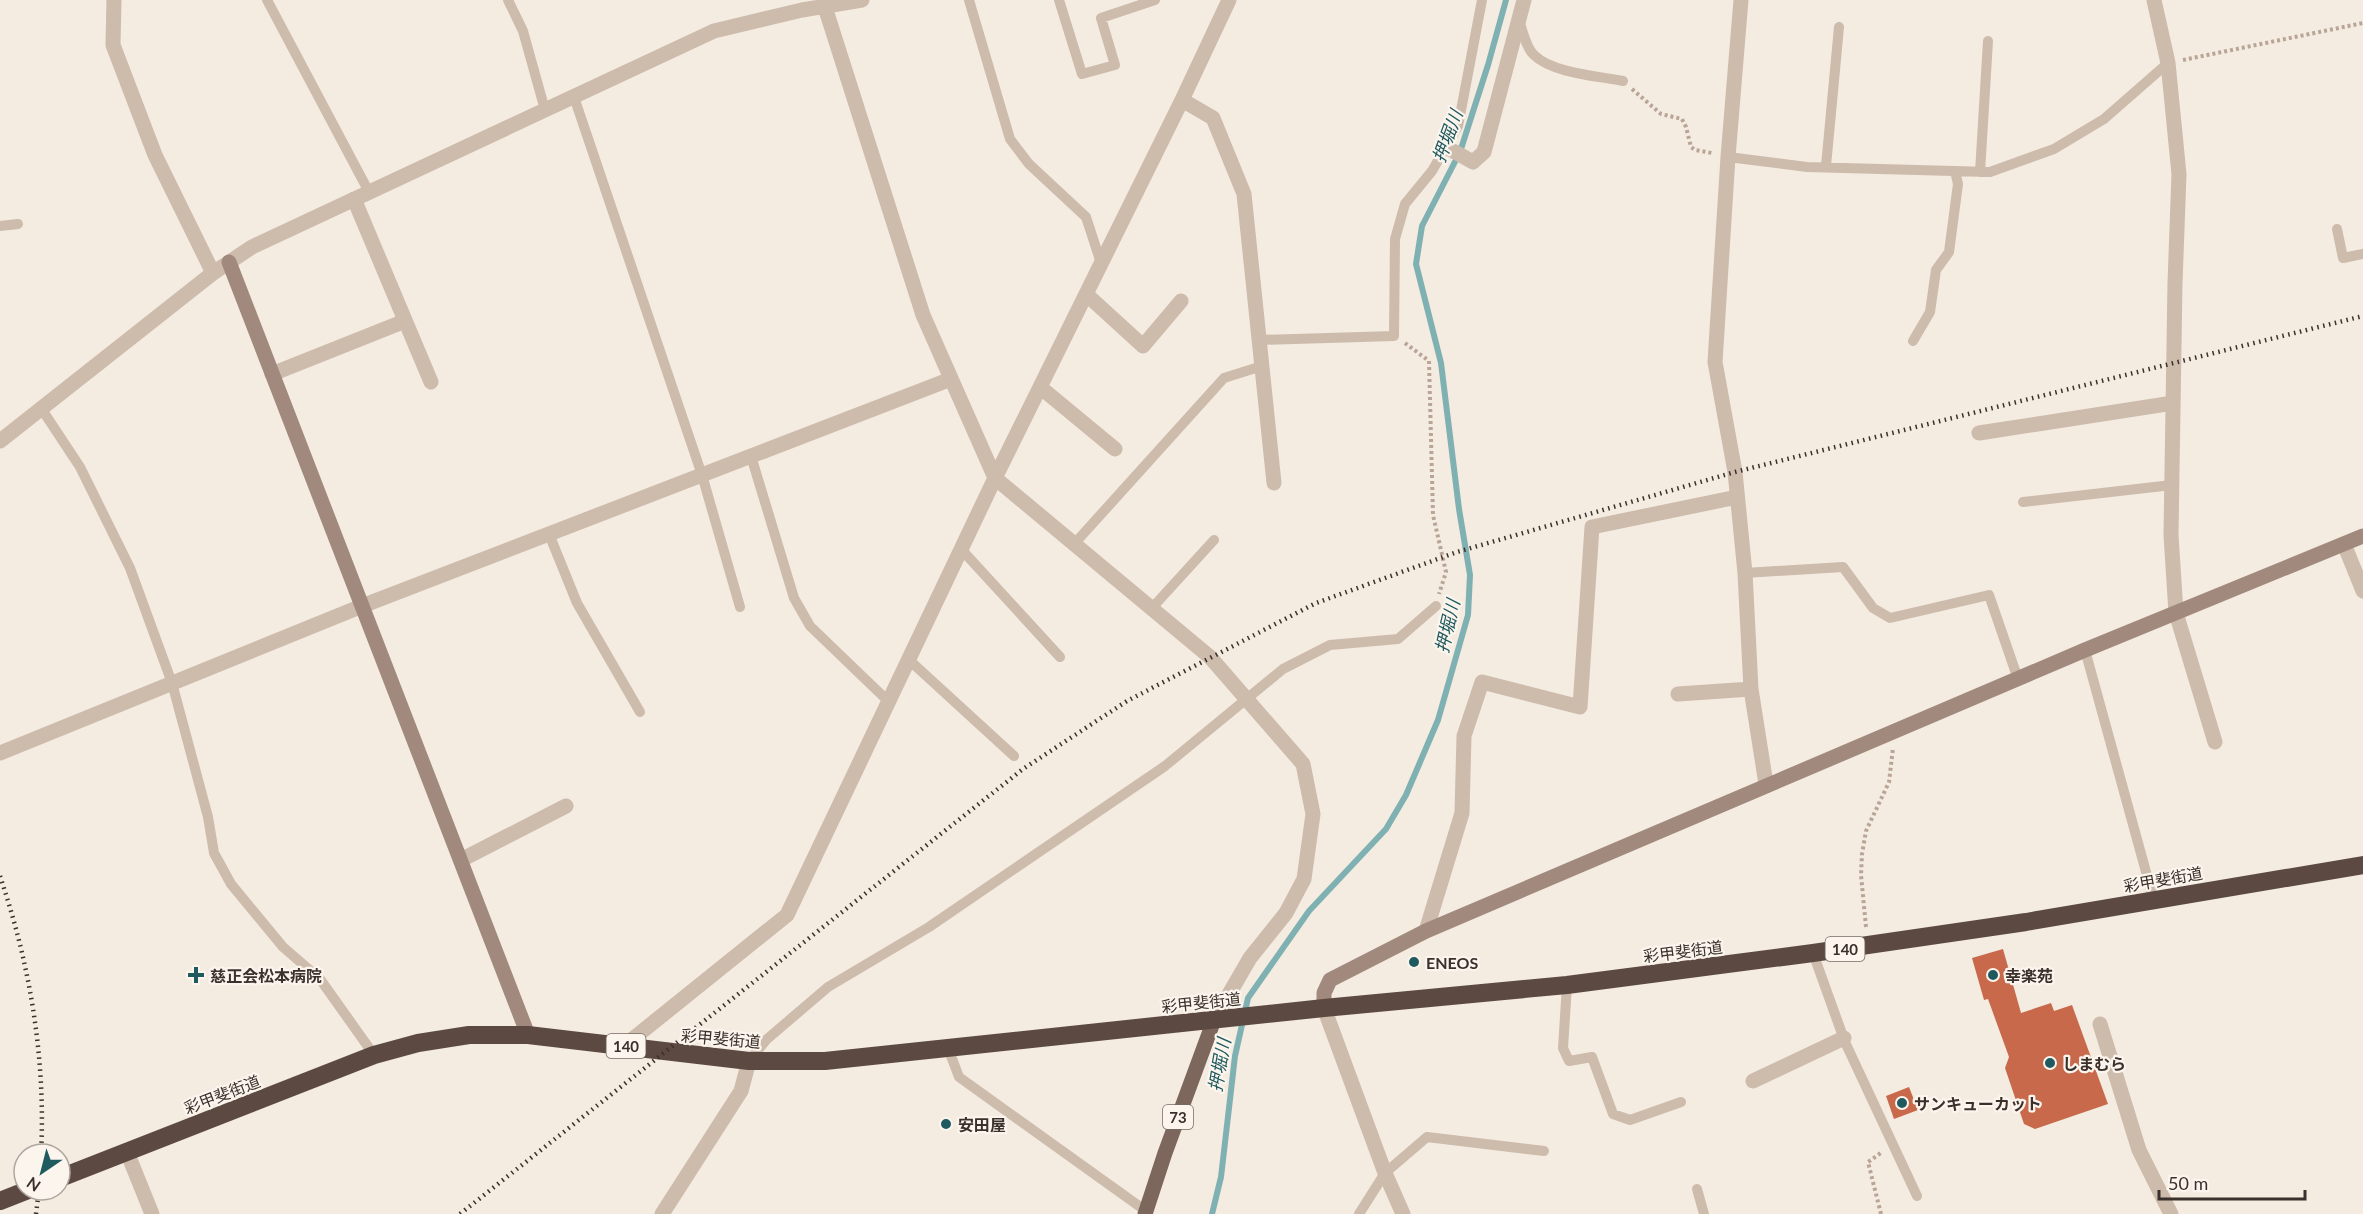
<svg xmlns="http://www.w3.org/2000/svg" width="2363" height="1214" viewBox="0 0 2363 1214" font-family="Lato,'Noto Sans JP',sans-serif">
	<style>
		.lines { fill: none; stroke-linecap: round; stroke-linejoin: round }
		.stream { stroke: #7fb0b2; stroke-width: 6 }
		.building { fill: #c8694b }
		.path { stroke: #b9a596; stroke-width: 4; stroke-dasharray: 3 3; stroke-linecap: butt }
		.lane { stroke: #cdbbac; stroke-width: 10 }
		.street { stroke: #cdbbac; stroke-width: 15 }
		.secondary { stroke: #a18a7d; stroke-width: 15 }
		.primary { stroke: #7d675c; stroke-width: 15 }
		.highway { stroke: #5c4a42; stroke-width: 18 }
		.rail { stroke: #3b302b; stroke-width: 4.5; stroke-dasharray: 1.5 4.5; stroke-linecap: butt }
		.poi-dot { fill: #1f5a5e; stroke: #fbf5ee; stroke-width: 2 }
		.labels { text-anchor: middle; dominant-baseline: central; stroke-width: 4.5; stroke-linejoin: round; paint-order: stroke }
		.shield { fill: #fbf5ee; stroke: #756b66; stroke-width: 1.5 }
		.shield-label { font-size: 15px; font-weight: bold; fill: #3b302b }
		.street-label { font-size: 16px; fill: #3b302b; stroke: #fbf5ee }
		.poi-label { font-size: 16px; font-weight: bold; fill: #3b302b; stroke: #fbf5ee; text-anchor: start }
		.water-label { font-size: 18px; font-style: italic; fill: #1f5a5e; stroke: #fbf5ee }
	</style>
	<rect width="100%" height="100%" fill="#f4ebe1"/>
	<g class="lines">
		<path class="stream" d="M 1212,1214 L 1221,1177 L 1235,1056 L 1248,998 L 1309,911 L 1386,829 L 1406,795 L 1438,720 L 1468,615 L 1470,575 L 1459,509 L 1441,363 L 1416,264 L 1422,226 L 1460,152 L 1488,65 L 1506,0"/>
	</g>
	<path class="building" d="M 2003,949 L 2021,1013 L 2051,1003 L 2054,1011 L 2072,1005 L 2108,1104 L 2035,1129 L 2024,1124 L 2005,1068 L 2009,1057 L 1988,999 L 1984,1000 L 1972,958 Z
		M 1909,1087 L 1918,1110 L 1894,1119 L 1886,1096 Z"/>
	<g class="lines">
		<path class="path" d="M 2183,60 L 2363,23
			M 1632,89 L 1661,114 L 1682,119 L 1686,127 L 1691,147 L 1695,150 L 1712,153
			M 1405,343 L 1429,361 L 1433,515 L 1446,572 L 1439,594
			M 1866,927 L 1861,875 L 1862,854 L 1866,831 L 1889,782 L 1893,748
			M 1881,1214 L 1868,1162 L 1882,1152"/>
		<path class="lane" d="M 267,0 L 369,192
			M 508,0 L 523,31 L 545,110
			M 969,0 L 1010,139 L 1029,164 L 1086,217 L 1101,263
			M 1059,0 L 1082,74 L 1115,65 L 1101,18 L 1155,0
			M 1519,21 C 1523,31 1526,48 1534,55 C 1552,73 1598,76 1623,81
			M 574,97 L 702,475 L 740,607
			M 1728,157 L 1807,167 L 1990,172 L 2054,149 L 2104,119 L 2168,63
			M 1826,166 L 1839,27
			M 1980,172 L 1988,41
			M 0,226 L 18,224
			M 2337,229 L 2343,258 L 2363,254
			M 1259,340 L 1394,336 L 1395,239 L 1405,204 L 1432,171 L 1458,126 L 1482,0
			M 1913,341 L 1930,312 L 1936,270 L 1949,252 L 1958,184 L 1955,171
			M 41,408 L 80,467 L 130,568 L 172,683 L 208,817 L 214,853 L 231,884 L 283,947 L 320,979 L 374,1055
			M 751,456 L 794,598 L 810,626 L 888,701
			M 2023,502 L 2172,485
			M 549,534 L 577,603 L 640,712
			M 1075,543 L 1224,378 L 1262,366
			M 961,549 L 1060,657
			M 1745,573 L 1843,567 L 1873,608 L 1890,618 L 1989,595 L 2018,679
			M 1152,608 L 1214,540
			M 2085,650 L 2154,901
			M 908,659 L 1014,756
			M 1813,953 L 1845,1042 L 1917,1196
			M 1567,985 L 1563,1048 L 1569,1061 L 1592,1057 L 1613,1114 L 1630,1120 L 1681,1102
			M 948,1048 L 959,1077 L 1146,1211
			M 749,1061 L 766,1040 L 828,987 L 929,927 L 1165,766 L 1283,669 L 1330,645 L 1398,639 L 1436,606
			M 1697,1189 L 1704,1214
			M 1359,1214 L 1385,1173 L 1427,1137 L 1544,1151"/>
		<path class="street" d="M 114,0 L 113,45 L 155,155 L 213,273
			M 1741,0 L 1728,157 L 1715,362 L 1735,472 L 1745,573 L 1751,689 L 1766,784
			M 2154,0 L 2168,63 L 2179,174 L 2175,283 L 2171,535 L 2176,613 L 2215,742
			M 825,7 L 923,315 L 995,478 L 1210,657 L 1303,764 L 1313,814 L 1304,879 L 1286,913 L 1250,958 L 1214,1020
			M 1182,100 L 1213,118 L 1244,194 L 1274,483
			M 1446,147 L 1473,162 L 1484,152 L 1524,0
			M 354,199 L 431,382
			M 1086,294 L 1143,346 L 1181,301
			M 272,374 L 405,321
			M 1040,387 L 1115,449
			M 1979,433 L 2173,403
			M 0,441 L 213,273 L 252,247 L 714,31 L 802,10 L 862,0
			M 2344,544 L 2363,591
			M 1678,694 L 1751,689
			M 0,753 L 362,606 L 951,379
			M 461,860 L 566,806
			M 1426,931 L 1462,813 L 1464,736 L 1482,682 L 1580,707 L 1592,527 L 1737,497
			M 1324,1008 L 1385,1173 L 1403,1214
			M 2100,1024 L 2139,1150 L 2171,1214
			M 624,1046 L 787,915 L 995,478 L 1182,100 L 1229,0
			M 1753,1081 L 1844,1038
			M 127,1152 L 152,1214
			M 662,1214 L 741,1091 L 749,1061"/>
		<path class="secondary" d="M 229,262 L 528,1035
			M 1324,1008 L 1324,993 L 1330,980 L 1426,931 L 2085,650 L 2363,536"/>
		<path class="primary" d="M 1145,1214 L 1165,1153 L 1214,1020"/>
		<path class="highway" d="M 60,1178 L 374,1055 L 418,1043 L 469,1035 L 528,1035 L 749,1061 L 825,1061 L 1324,1008 L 1567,985 L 1813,953 L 2026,922 L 2363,865
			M 0,1201 L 28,1190"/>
		<path class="rail" d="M 0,876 C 30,965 46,1059 41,1154
			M 36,1214 L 39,1190
			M 460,1214 L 1023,769 L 1127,701 L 1316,603 L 1457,552 L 1735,472 L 2363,316"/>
	</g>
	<g class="poi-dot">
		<circle cx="1414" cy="962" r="6"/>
		<path d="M193 966h6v6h6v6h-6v6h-6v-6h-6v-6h6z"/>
		<circle cx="1993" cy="975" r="6"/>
		<circle cx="2050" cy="1063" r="6"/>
		<circle cx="1902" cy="1103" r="6"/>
		<circle cx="946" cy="1124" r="6"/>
	</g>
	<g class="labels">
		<g class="shield">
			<rect x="1825.5" y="937" width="39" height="24" rx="4.5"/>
			<rect x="606.5" y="1034" width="39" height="24" rx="4.5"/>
			<rect x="1163" y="1105" width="30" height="24" rx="4.5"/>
		</g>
		<g class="shield-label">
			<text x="1845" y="949">140</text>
			<text x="626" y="1046">140</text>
			<text x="1178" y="1117">73</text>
		</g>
		<g class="street-label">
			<text transform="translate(2163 879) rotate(-10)">彩甲斐街道</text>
			<text transform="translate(1683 951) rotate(-7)">彩甲斐街道</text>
			<text transform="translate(1201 1002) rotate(-6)">彩甲斐街道</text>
			<text transform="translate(721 1038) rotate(5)">彩甲斐街道</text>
			<text transform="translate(222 1094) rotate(-21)">彩甲斐街道</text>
		</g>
		<g class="poi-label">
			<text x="1426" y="962">ENEOS</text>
			<text x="210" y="975">慈正会松本病院</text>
			<text x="2005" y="975">幸楽苑</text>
			<text x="2062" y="1063">しまむら</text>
			<text x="1914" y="1103">サンキューカット</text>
			<text x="958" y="1124">安田屋</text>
		</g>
		<g class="water-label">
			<text transform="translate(1447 136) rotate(-70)">押堀川</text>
			<text transform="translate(1447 626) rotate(-77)">押堀川</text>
			<text transform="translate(1219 1065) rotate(-80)">押堀川</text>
		</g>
	</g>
	<g transform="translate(42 1172) rotate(215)"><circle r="28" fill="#fbf5ee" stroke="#aea6a0" stroke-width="1.5"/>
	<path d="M0-4.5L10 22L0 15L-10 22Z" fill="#1f5a5e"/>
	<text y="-9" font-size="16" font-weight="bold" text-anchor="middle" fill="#3b302b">N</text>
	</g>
	<path d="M2159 1190v9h146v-9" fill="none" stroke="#3b302b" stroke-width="3"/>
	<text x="2168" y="1190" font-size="18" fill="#3b302b" stroke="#fbf5ee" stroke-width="4.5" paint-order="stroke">50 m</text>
</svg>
